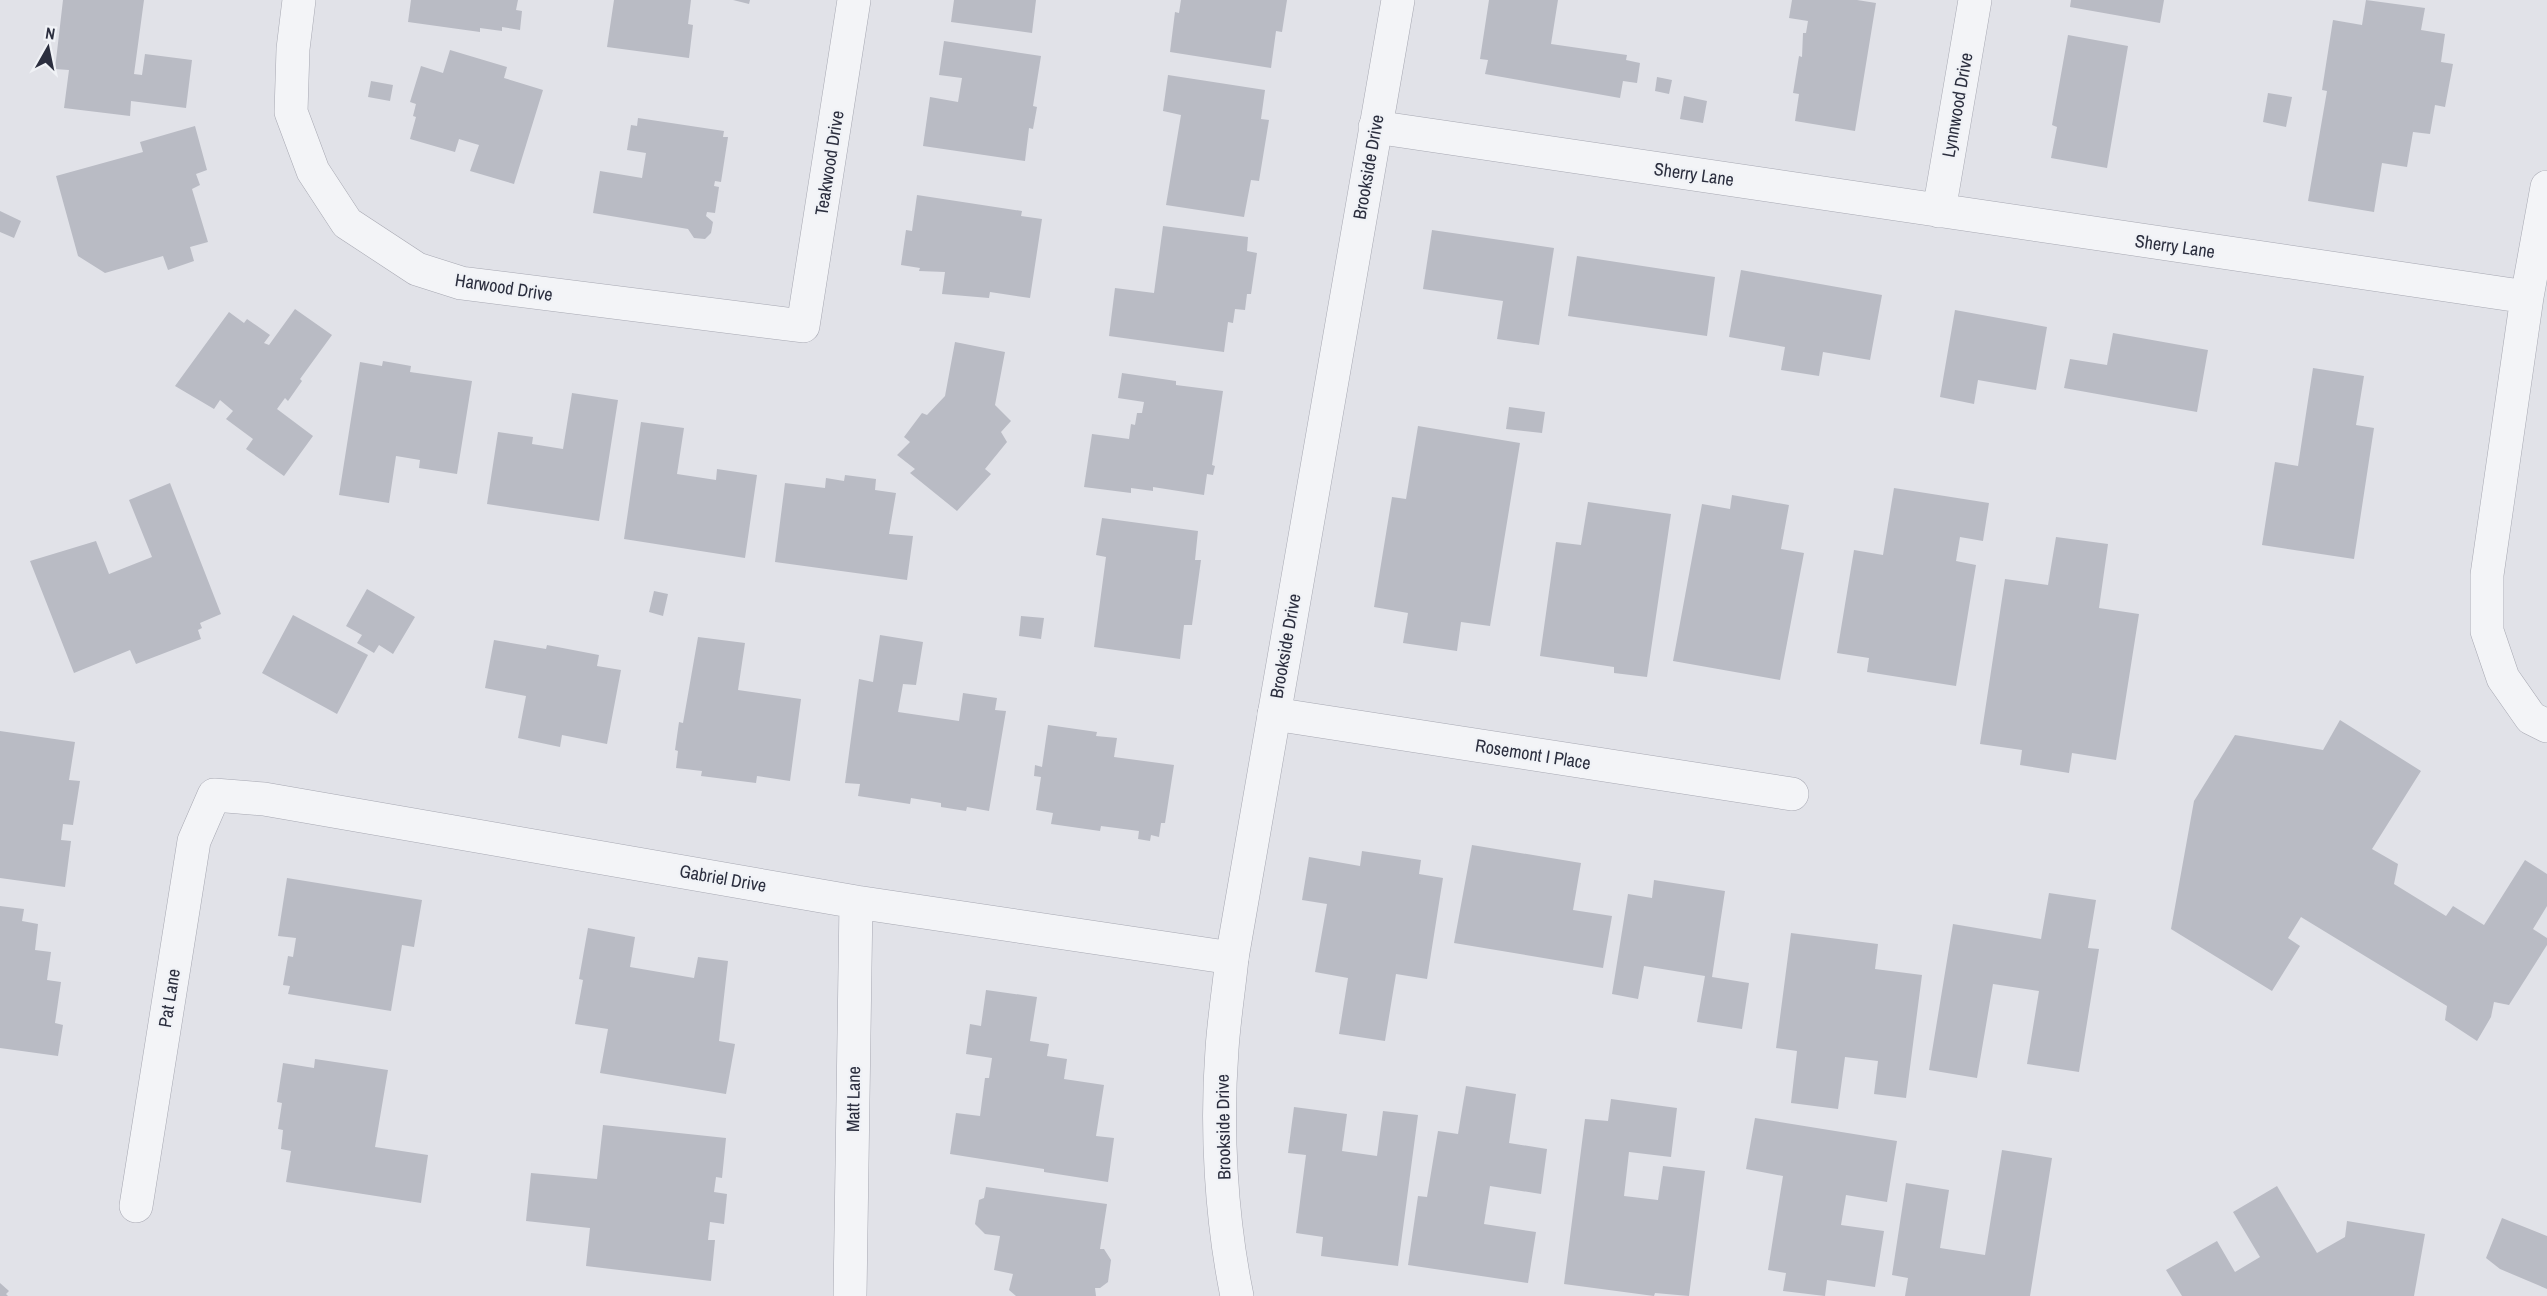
<svg xmlns="http://www.w3.org/2000/svg" width="2547" height="1296" viewBox="0 0 2547 1296" font-family="'Archivo Narrow',sans-serif">
	<style>
		.building { fill: #b9bbc4 }
		.lines { fill: none; stroke-linecap: round; stroke-linejoin: round }
		.minor-casing { stroke: #a7a8b2; stroke-width: 34 }
		.tertiary-casing { stroke: #a7a8b2; stroke-width: 34 }
		.minor { stroke: #f3f4f7; stroke-width: 33 }
		.tertiary { stroke: #f3f4f7; stroke-width: 33 }
		.labels { text-anchor: middle; dominant-baseline: central; stroke-width: 4.5; stroke-linejoin: round; paint-order: stroke }
		.street-label { font-size: 18px; fill: #2b2e3e; stroke: #f0f2f6 }
	</style>
	<rect width="100%" height="100%" fill="#e1e2e8"/>
	<path class="building" d="M 63,0 L 144,0 L 134,74 L 142,75 L 145,54 L 192,60 L 186,108 L 131,101 L 130,116 L 64,108 L 69,70 L 55,69 Z
		M 411,0 L 518,0 L 516,10 L 522,11 L 520,30 L 502,27 L 502,31 L 480,28 L 480,32 L 408,22 Z
		M 614,0 L 691,0 L 688,24 L 693,25 L 689,58 L 607,47 Z
		M 733,0 L 750,0 L 749,4 Z
		M 954,0 L 1036,0 L 1032,33 L 951,22 Z
		M 1181,0 L 1287,0 L 1282,32 L 1276,31 L 1271,68 L 1170,52 L 1175,12 L 1179,13 Z
		M 1489,0 L 1558,0 L 1551,44 L 1627,55 L 1626,60 L 1640,63 L 1637,83 L 1623,81 L 1620,98 L 1485,74 L 1488,60 L 1480,59 Z
		M 1792,0 L 1857,0 L 1876,3 L 1855,131 L 1795,121 L 1799,94 L 1793,93 L 1799,56 L 1802,57 L 1803,33 L 1806,33 L 1808,21 L 1789,18 Z
		M 2071,0 L 2164,0 L 2160,23 L 2070,7 Z
		M 2366,0 L 2425,8 L 2421,30 L 2445,34 L 2441,62 L 2453,64 L 2445,107 L 2435,105 L 2430,134 L 2413,132 L 2407,167 L 2382,163 L 2374,212 L 2308,201 L 2327,91 L 2322,90 L 2333,20 L 2362,25 Z
		M 2068,35 L 2128,46 L 2107,168 L 2051,158 L 2057,127 L 2052,125 Z
		M 944,41 L 1041,56 L 1033,106 L 1037,107 L 1033,129 L 1029,128 L 1025,161 L 923,146 L 930,97 L 958,102 L 962,78 L 939,75 Z
		M 450,50 L 507,67 L 504,78 L 543,90 L 514,184 L 470,171 L 479,145 L 459,139 L 455,152 L 410,139 L 416,117 L 413,116 L 416,104 L 410,102 L 421,66 L 443,73 Z
		M 1168,75 L 1265,90 L 1261,119 L 1269,120 L 1259,181 L 1251,180 L 1244,217 L 1166,205 L 1181,115 L 1163,111 Z
		M 1657,77 L 1672,80 L 1669,94 L 1655,91 Z
		M 371,81 L 393,85 L 390,101 L 368,97 Z
		M 2268,93 L 2292,97 L 2286,127 L 2263,122 Z
		M 1684,96 L 1707,101 L 1703,123 L 1680,119 Z
		M 638,118 L 724,131 L 723,137 L 728,137 L 721,182 L 715,181 L 714,186 L 719,187 L 715,213 L 707,212 L 706,216 L 713,222 L 711,233 L 705,239 L 694,238 L 688,229 L 593,213 L 600,171 L 642,178 L 646,153 L 627,150 L 631,125 L 637,126 Z
		M 195,126 L 207,170 L 196,174 L 200,185 L 192,189 L 208,242 L 190,247 L 194,261 L 168,270 L 163,256 L 105,273 L 78,256 L 56,176 L 143,152 L 140,142 Z
		M 917,195 L 1022,211 L 1021,216 L 1042,219 L 1030,298 L 990,292 L 989,298 L 942,294 L 945,272 L 919,271 L 920,268 L 901,265 L 906,230 L 912,231 Z
		M 0,211 L 21,221 L 14,238 L 0,232 Z
		M 1163,226 L 1248,237 L 1247,251 L 1257,253 L 1251,294 L 1247,294 L 1245,310 L 1235,309 L 1233,323 L 1228,322 L 1224,352 L 1109,336 L 1115,288 L 1154,293 Z
		M 1432,230 L 1554,248 L 1539,345 L 1497,339 L 1503,301 L 1423,289 Z
		M 1577,256 L 1715,277 L 1707,336 L 1568,316 Z
		M 1741,270 L 1882,295 L 1870,360 L 1823,352 L 1819,376 L 1781,370 L 1785,347 L 1729,337 Z
		M 295,309 L 332,335 L 300,379 L 302,381 L 288,401 L 285,398 L 277,409 L 313,436 L 284,476 L 246,449 L 253,439 L 226,419 L 233,411 L 220,400 L 214,409 L 175,386 L 229,312 L 244,323 L 247,319 L 270,335 L 264,343 L 269,345 Z
		M 1955,310 L 2047,327 L 2036,390 L 1978,380 L 1974,404 L 1940,397 Z
		M 2113,333 L 2208,350 L 2197,412 L 2064,388 L 2070,359 L 2107,365 Z
		M 955,342 L 1005,352 L 995,405 L 1011,421 L 1001,432 L 1007,442 L 985,469 L 991,474 L 957,511 L 910,473 L 915,469 L 897,455 L 910,442 L 904,437 L 922,413 L 927,415 L 945,396 Z
		M 383,361 L 411,366 L 410,372 L 472,381 L 457,474 L 419,468 L 420,460 L 396,456 L 389,503 L 339,495 L 360,362 L 382,366 Z
		M 2313,368 L 2364,376 L 2356,425 L 2374,428 L 2354,559 L 2262,545 L 2275,462 L 2298,466 Z
		M 1122,373 L 1176,381 L 1176,385 L 1223,391 L 1212,465 L 1215,466 L 1213,475 L 1207,474 L 1204,495 L 1153,487 L 1153,491 L 1131,488 L 1131,493 L 1084,487 L 1092,434 L 1129,439 L 1131,424 L 1135,425 L 1137,413 L 1142,413 L 1144,402 L 1118,398 Z
		M 572,393 L 618,400 L 599,521 L 487,504 L 498,432 L 533,437 L 532,444 L 563,449 Z
		M 1509,407 L 1545,412 L 1542,433 L 1506,429 Z
		M 641,422 L 684,428 L 677,474 L 716,480 L 717,469 L 757,475 L 745,558 L 624,539 Z
		M 1418,426 L 1520,443 L 1490,626 L 1461,622 L 1457,651 L 1403,643 L 1408,613 L 1374,607 L 1392,497 L 1406,499 Z
		M 845,475 L 876,479 L 875,490 L 896,493 L 889,534 L 913,536 L 907,580 L 775,562 L 785,483 L 825,488 L 826,478 L 844,481 Z
		M 170,483 L 221,614 L 200,623 L 202,628 L 198,630 L 201,639 L 136,664 L 130,650 L 74,673 L 30,561 L 96,541 L 109,574 L 152,557 L 129,500 Z
		M 1894,488 L 1989,503 L 1983,541 L 1960,537 L 1956,561 L 1976,565 L 1956,686 L 1867,672 L 1869,658 L 1837,653 L 1854,550 L 1883,555 Z
		M 1732,495 L 1789,505 L 1781,549 L 1804,553 L 1780,680 L 1673,661 L 1702,504 L 1730,509 Z
		M 1588,502 L 1671,514 L 1647,677 L 1614,673 L 1614,667 L 1540,656 L 1556,542 L 1581,545 Z
		M 1102,518 L 1198,531 L 1195,560 L 1201,560 L 1192,625 L 1184,625 L 1180,659 L 1094,647 L 1106,557 L 1096,555 Z
		M 2056,537 L 2108,544 L 2099,608 L 2139,614 L 2116,760 L 2072,753 L 2069,773 L 2020,765 L 2022,750 L 1980,744 L 2005,579 L 2048,585 Z
		M 367,589 L 415,617 L 393,654 L 379,645 L 374,653 L 357,643 L 362,635 L 346,626 Z
		M 654,591 L 668,594 L 663,616 L 649,612 Z
		M 293,615 L 368,655 L 337,714 L 262,673 Z
		M 1021,616 L 1044,618 L 1041,639 L 1019,636 Z
		M 880,635 L 923,642 L 916,685 L 903,684 L 898,712 L 959,721 L 963,693 L 997,698 L 995,710 L 1006,711 L 989,811 L 967,807 L 966,811 L 941,807 L 941,803 L 911,798 L 910,804 L 858,796 L 860,784 L 845,783 L 859,679 L 873,682 Z
		M 698,637 L 745,643 L 738,690 L 801,699 L 790,781 L 757,776 L 756,783 L 701,776 L 702,771 L 676,768 L 678,751 L 675,750 L 679,722 L 683,723 Z
		M 494,640 L 546,649 L 547,645 L 599,655 L 597,666 L 621,670 L 607,744 L 562,735 L 560,747 L 518,738 L 526,696 L 485,688 Z
		M 2340,720 L 2421,771 L 2372,849 L 2398,864 L 2394,884 L 2446,916 L 2453,906 L 2484,925 L 2525,860 L 2547,874 L 2547,906 L 2533,929 L 2547,938 L 2547,945 L 2509,1005 L 2494,1002 L 2491,1017 L 2477,1041 L 2445,1020 L 2447,1006 L 2301,917 L 2288,938 L 2300,946 L 2272,991 L 2171,929 L 2194,801 L 2235,735 L 2323,750 Z
		M 1048,725 L 1097,732 L 1096,736 L 1117,738 L 1114,757 L 1174,765 L 1165,823 L 1161,823 L 1159,837 L 1151,835 L 1150,841 L 1138,839 L 1139,831 L 1101,826 L 1100,831 L 1051,824 L 1053,813 L 1036,810 L 1041,777 L 1034,776 L 1035,765 L 1042,767 Z
		M 0,731 L 75,742 L 69,780 L 80,781 L 73,825 L 63,824 L 61,840 L 71,841 L 65,887 L 0,878 Z
		M 1472,845 L 1581,863 L 1573,910 L 1612,916 L 1603,968 L 1454,943 Z
		M 1362,851 L 1421,860 L 1419,874 L 1443,878 L 1427,979 L 1396,974 L 1385,1041 L 1339,1034 L 1348,978 L 1315,972 L 1327,904 L 1302,900 L 1309,857 L 1360,866 Z
		M 287,878 L 422,900 L 414,947 L 402,945 L 391,1011 L 288,994 L 290,986 L 283,985 L 288,956 L 293,957 L 296,938 L 278,936 Z
		M 1654,880 L 1725,891 L 1712,977 L 1749,983 L 1742,1029 L 1697,1022 L 1705,976 L 1644,966 L 1638,999 L 1612,994 L 1628,894 L 1652,898 Z
		M 2049,893 L 2096,900 L 2088,948 L 2099,949 L 2079,1072 L 2027,1064 L 2039,991 L 1993,984 L 1977,1078 L 1929,1070 L 1953,924 L 2041,939 Z
		M 0,906 L 24,909 L 22,921 L 38,924 L 35,950 L 51,952 L 47,980 L 61,982 L 55,1023 L 63,1025 L 58,1056 L 0,1048 Z
		M 588,928 L 635,937 L 630,967 L 694,978 L 698,957 L 728,961 L 719,1041 L 735,1044 L 726,1094 L 600,1073 L 608,1029 L 575,1024 L 583,980 L 579,979 Z
		M 1791,933 L 1878,944 L 1875,969 L 1922,975 L 1906,1098 L 1874,1094 L 1878,1061 L 1845,1057 L 1838,1109 L 1791,1103 L 1797,1051 L 1776,1048 Z
		M 986,990 L 1037,997 L 1030,1041 L 1049,1044 L 1047,1056 L 1067,1059 L 1064,1079 L 1104,1085 L 1096,1136 L 1114,1138 L 1108,1182 L 1044,1172 L 1044,1169 L 950,1154 L 956,1113 L 980,1116 L 985,1078 L 989,1078 L 992,1058 L 966,1054 L 970,1024 L 981,1026 Z
		M 315,1059 L 388,1070 L 375,1147 L 428,1155 L 421,1203 L 286,1182 L 291,1151 L 281,1149 L 283,1130 L 278,1129 L 282,1103 L 277,1102 L 283,1063 L 314,1068 Z
		M 1466,1086 L 1516,1094 L 1509,1143 L 1547,1149 L 1541,1194 L 1490,1186 L 1484,1224 L 1536,1232 L 1528,1283 L 1408,1265 L 1418,1196 L 1427,1197 L 1438,1131 L 1458,1134 Z
		M 1611,1099 L 1677,1108 L 1671,1157 L 1629,1152 L 1624,1196 L 1658,1200 L 1663,1166 L 1705,1171 L 1689,1296 L 1655,1293 L 1654,1296 L 1564,1284 L 1585,1119 L 1608,1121 Z
		M 1294,1107 L 1347,1114 L 1342,1151 L 1377,1156 L 1383,1111 L 1418,1115 L 1398,1266 L 1321,1256 L 1323,1237 L 1296,1233 L 1306,1155 L 1288,1153 Z
		M 1755,1118 L 1897,1141 L 1887,1202 L 1846,1195 L 1841,1225 L 1884,1231 L 1875,1287 L 1827,1280 L 1825,1296 L 1783,1291 L 1786,1273 L 1768,1270 L 1783,1176 L 1746,1169 Z
		M 603,1125 L 726,1138 L 722,1178 L 716,1177 L 714,1192 L 727,1194 L 724,1224 L 710,1222 L 708,1240 L 715,1240 L 711,1281 L 586,1266 L 590,1228 L 526,1221 L 531,1173 L 597,1179 Z
		M 2002,1150 L 2052,1158 L 2030,1296 L 1905,1296 L 1908,1278 L 1892,1275 L 1906,1183 L 1949,1190 L 1940,1248 L 1985,1255 Z
		M 2277,1186 L 2317,1253 L 2345,1237 L 2347,1221 L 2425,1234 L 2414,1296 L 2182,1296 L 2166,1270 L 2217,1241 L 2235,1272 L 2260,1257 L 2233,1212 Z
		M 986,1187 L 1107,1204 L 1100,1249 L 1104,1249 L 1111,1260 L 1108,1282 L 1100,1288 L 1095,1288 L 1096,1296 L 1016,1296 L 1009,1290 L 1013,1274 L 994,1270 L 1000,1236 L 985,1234 L 975,1224 L 979,1200 L 984,1198 Z
		M 2502,1218 L 2547,1236 L 2547,1289 L 2500,1269 L 2486,1258 Z
		M 0,1283 L 9,1291 L 6,1294 L 8,1296 L 0,1296 Z"/>
	<g class="lines">
		<defs>
			<path id="minor" d="M 299,0 L 293,49 L 291,112 L 313,171 L 347,223 L 417,269 L 461,283 L 803,326 L 854,0
				M 1375,127 L 2527,297
				M 2547,187 L 2527,297 L 2487,575 L 2487,631 L 2503,678 L 2531,718 L 2547,726
				M 1939,211 L 1975,0
				M 1274,714 L 1792,794
				M 136,1206 L 194,841 L 214,795 L 264,799 L 856,902 L 1232,958
				M 850,1296 L 856,902"/>
			<path id="tertiary" d="M 1237,1296 C 1221,1218 1216,1129 1222,1049 C 1224,1019 1229,988 1232,958 L 1398,0"/>
		</defs>
		<use href="#minor" class="minor-casing"/>
		<use href="#tertiary" class="tertiary-casing"/>
		<use href="#minor" class="minor"/>
		<use href="#tertiary" class="tertiary"/>
	</g>
	<g class="labels">
		<g class="street-label">
			<text transform="translate(1957 105) rotate(-80)">Lynnwood Drive</text>
			<text transform="translate(829 163) rotate(-81)">Teakwood Drive</text>
			<text transform="translate(1368 167) rotate(-80)">Brookside Drive</text>
			<text transform="translate(1694 174) rotate(8)">Sherry Lane</text>
			<text transform="translate(2175 246) rotate(8)">Sherry Lane</text>
			<text transform="translate(504 287) rotate(9)">Harwood Drive</text>
			<text transform="translate(1285 646) rotate(-80)">Brookside Drive</text>
			<text transform="translate(1533 754) rotate(9)">Rosemont I Place</text>
			<text transform="translate(723 878) rotate(10)">Gabriel Drive</text>
			<text transform="translate(169 998) rotate(-81)">Pat Lane</text>
			<text transform="translate(853 1099) rotate(-89)">Matt Lane</text>
			<text transform="translate(1223 1127) rotate(-91)">Brookside Drive</text>
		</g>
	</g>
	<g transform="translate(48 48) rotate(9)" stroke="#f0f2f6" stroke-width="4.5" paint-order="stroke">
	<path d="M0-4.5L10 22L0 15L-10 22Z" fill="#2b2e3e"/>
	<text y="-9" font-size="16" font-weight="bold" text-anchor="middle" fill="#2b2e3e">N</text>
	</g>
</svg>
